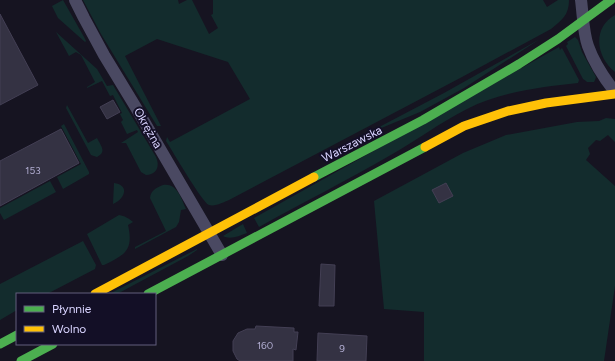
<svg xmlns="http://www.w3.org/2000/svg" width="615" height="361" viewBox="0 0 615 361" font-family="Figtree,sans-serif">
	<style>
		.green { fill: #132c2d }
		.building { fill: #343243; stroke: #433f54 }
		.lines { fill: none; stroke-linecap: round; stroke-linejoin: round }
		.street { stroke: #4a4962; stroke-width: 12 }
		.fast { stroke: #4caf50; stroke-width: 9 }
		.slow { stroke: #ffc107; stroke-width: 9 }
		.labels { text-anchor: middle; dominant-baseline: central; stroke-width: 4; stroke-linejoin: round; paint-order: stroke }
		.number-label { font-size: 10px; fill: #b0acd0 }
		.street-label { font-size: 12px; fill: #d9d4ff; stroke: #130f26 }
	</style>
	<rect width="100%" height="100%" fill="#161421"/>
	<path class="green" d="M 63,0 L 84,37 L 86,41 L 85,42 L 58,18 L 52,6 Z
		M 83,0 L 178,0 L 179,4 L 187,0 L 192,0 L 209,34 L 218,28 L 211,15 L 213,14 L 213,0 L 543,0 L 547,7 L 558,0 L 569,0 C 569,15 562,20 551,29 L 462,77 L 229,200 C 224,202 215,207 209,205 C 202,202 172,150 166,141 L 167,137 L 170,142 L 250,99 L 228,62 L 157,39 L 125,56 L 161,126 L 157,126 L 101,34 Z
		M 615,15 L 615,72 C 596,57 592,28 615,15 Z
		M 56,32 L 97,69 L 107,86 L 113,85 L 156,157 C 160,166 157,175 146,175 L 141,172 L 126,143 L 121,143 L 138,132 L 137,130 L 127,134 L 121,122 L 123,120 L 120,114 L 122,113 L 113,95 L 110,96 L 102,81 L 87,88 L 87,87 L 95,82 L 81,55 L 76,52 L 69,56 Z
		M 575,37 L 578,40 L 582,52 L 596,77 L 595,80 L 594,82 L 587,82 L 586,81 L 583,79 L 566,46 L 568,44 L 567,42 Z
		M 540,39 L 464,88 L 420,112 L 362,136 L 444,93 Z
		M 559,47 L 560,50 L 562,48 L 579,80 L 578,83 C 540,87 501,92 467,109 C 439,123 416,141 389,156 C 346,181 302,203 259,227 L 254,218 Z
		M 67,105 L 88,143 L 97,138 C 101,146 107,152 97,157 L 91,155 L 66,108 Z
		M 606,118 L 615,119 L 615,142 L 608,135 L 600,141 L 596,140 L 588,148 L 590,154 L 586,160 L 615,186 L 615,286 L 604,361 L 424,361 L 424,312 L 384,309 L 374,201 L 463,153 L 506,135 L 577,122 L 599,121 Z
		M 64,124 L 89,172 L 89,174 L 63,189 L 57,177 L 81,164 L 61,126 Z
		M 50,181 L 56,192 L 4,220 L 0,213 L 0,208 Z
		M 114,183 C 130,185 125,199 113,204 Z
		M 163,185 C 177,183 181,198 186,209 L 181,210 L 179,222 L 176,227 L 135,249 L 135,247 L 166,231 L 150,198 C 151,190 156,188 163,185 Z
		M 119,215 C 125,216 128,218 133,222 L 128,225 C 134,251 124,255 104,265 L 102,265 L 87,234 Z
		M 243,224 L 247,233 C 239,236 230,240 223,236 Z
		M 83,241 L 96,265 L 95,269 L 47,294 L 17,294 L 17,310 L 0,320 L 0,284 Z
		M 197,249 L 197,250 L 188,256 L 117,294 L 109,294 Z"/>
	<path class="building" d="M 0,14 L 38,85 L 0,105 Z
		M 113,100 L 120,112 L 107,119 L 100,107 Z
		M 61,129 L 79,163 L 0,206 L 0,161 Z
		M 446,183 L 453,196 L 439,203 L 432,190 Z
		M 321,264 L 335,265 L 334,306 L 319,306 Z
		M 256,326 L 294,328 L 294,332 L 298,332 L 296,350 L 293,349 L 293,361 L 240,361 L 237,359 L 233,351 L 233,341 L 238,333 L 247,329 L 255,329 Z
		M 318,333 L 367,336 L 366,361 L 317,361 Z"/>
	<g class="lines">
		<path class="street" d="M 75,0 L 84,18 L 104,55 L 135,106 L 222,255
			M 581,0 C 583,15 583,32 588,46 C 594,63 604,78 615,92"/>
		<path class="fast" d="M 314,177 L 423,120 L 519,64 L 558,39 L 611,0
			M 148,294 L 425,147
			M 0,344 L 17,335
			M 21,361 L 53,344"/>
		<path class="slow" d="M 425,147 L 464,126 L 508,111 L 546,103 L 615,94
			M 95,294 L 314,177"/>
	</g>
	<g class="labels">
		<g class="number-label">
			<text x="33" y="170">153</text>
			<text x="265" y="345">160</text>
			<text x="342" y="348">9</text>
		</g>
		<g class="street-label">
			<text transform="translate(148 128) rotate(60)">Okrężna</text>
			<text transform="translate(352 144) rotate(-27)">Warszawska</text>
		</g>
	</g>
	<rect x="16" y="293" width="140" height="52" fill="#130f26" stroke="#625e7d"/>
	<rect x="24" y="306" width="20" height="6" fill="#4caf50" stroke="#625e7d"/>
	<text x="52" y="313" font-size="12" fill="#d9d4ff">Płynnie</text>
	<rect x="24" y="326" width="20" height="6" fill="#ffc107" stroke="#625e7d"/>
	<text x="52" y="333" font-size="12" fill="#d9d4ff">Wolno</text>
</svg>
